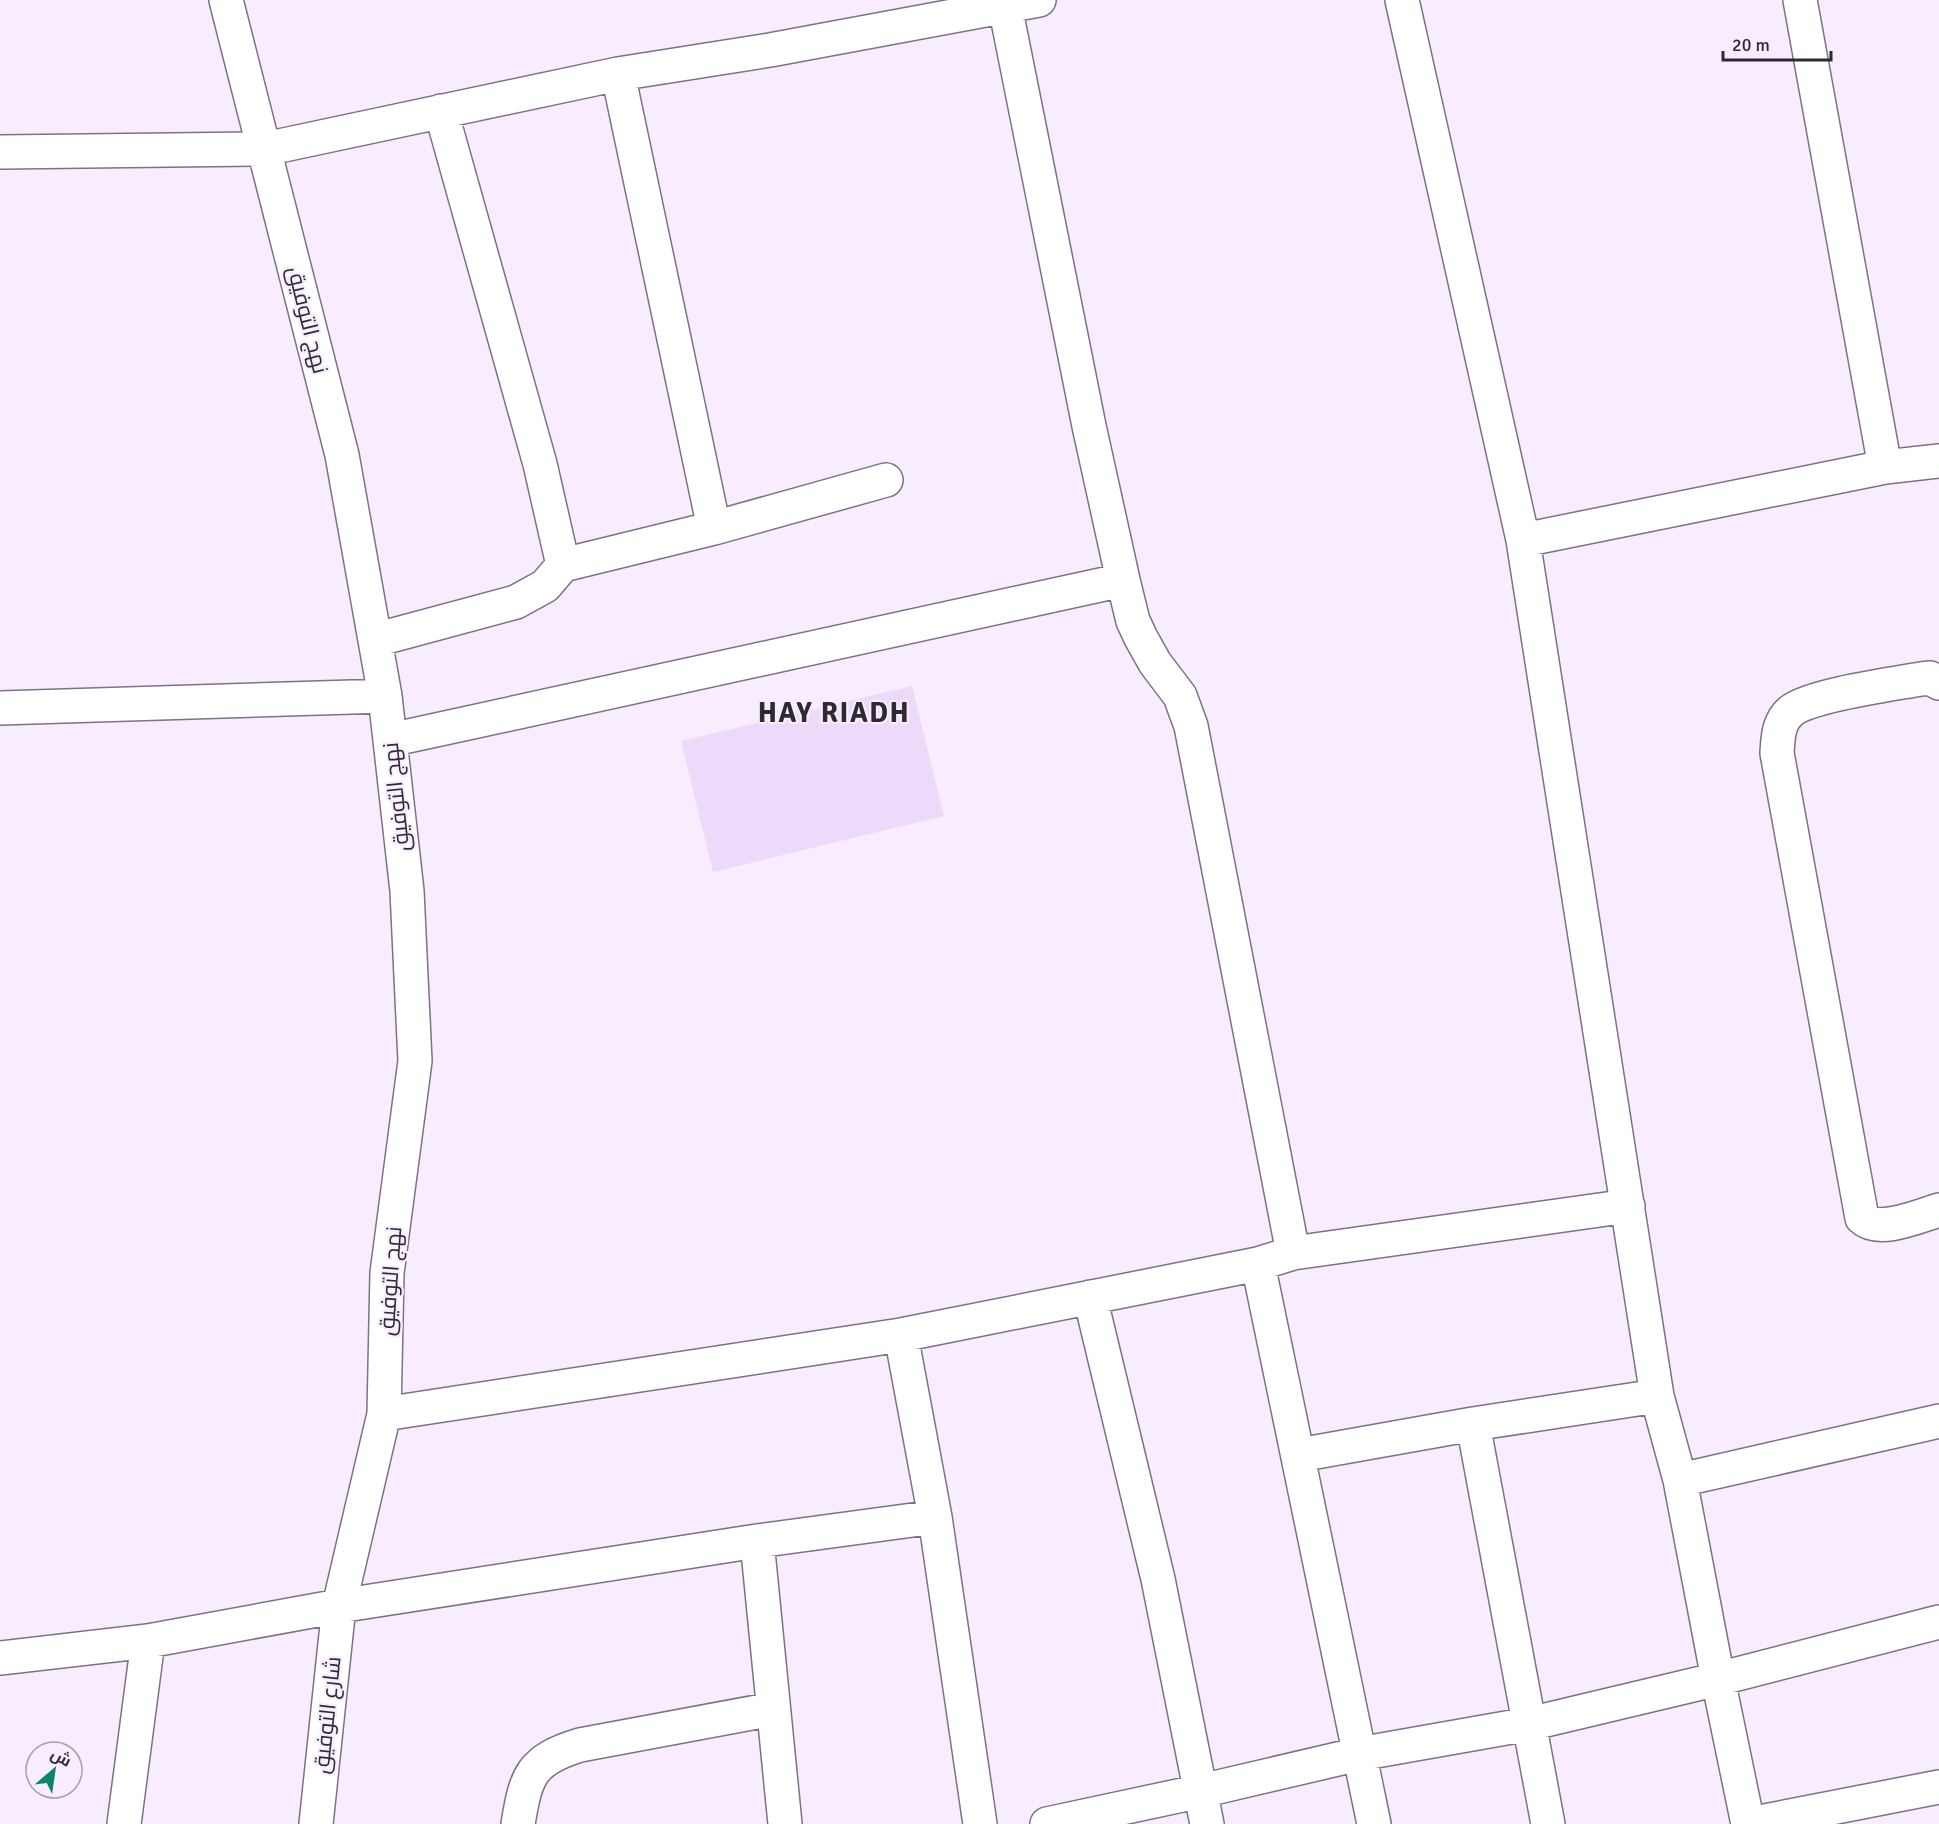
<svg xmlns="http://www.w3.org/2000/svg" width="1939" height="1824" viewBox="0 0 1939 1824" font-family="Signika,Cairo,sans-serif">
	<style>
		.green { fill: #eddafb }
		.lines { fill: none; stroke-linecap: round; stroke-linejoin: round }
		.minor-casing { stroke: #7c7382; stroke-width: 36 }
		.minor { stroke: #fff; stroke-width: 33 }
		.labels { text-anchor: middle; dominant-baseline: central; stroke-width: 4.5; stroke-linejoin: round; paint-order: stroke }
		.street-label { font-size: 22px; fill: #2e2a31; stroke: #f7edfe }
		.district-label { font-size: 28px; font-weight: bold; letter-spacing: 1.5px; fill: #2e2a31; stroke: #f7edfe }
	</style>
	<rect width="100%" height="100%" fill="#f7edfe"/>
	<path class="green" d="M 912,686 L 944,816 L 713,872 L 681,741 Z"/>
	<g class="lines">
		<defs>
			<path id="minor" d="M 226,0 L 342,455 L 385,696 L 407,891 L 415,1061 L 387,1273 L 384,1414 L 339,1606 L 316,1824
				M 1402,0 L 1523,540 L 1657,1396 L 1680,1480 L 1718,1679 L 1748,1824
				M 1800,0 L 1885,467
				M 1005,6 L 1089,426 L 1123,580 L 1133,621 L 1141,638 L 1155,663 L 1180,696 L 1191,726 L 1293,1253
				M 618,74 L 714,528
				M 441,111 L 540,464 L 563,565 L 714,528 L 886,480
				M 0,152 L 265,149 L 618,74 L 770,50 L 1039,0
				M 1523,540 L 1885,467 L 1939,461
				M 375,640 L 516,602 L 545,586 L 563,565
				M 1939,683 L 1930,678 L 1921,679 C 1893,684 1811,695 1791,711 C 1778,722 1778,738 1777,753 L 1862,1218 C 1879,1234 1919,1216 1939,1210
				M 0,708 L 385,696
				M 390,740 L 1123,580
				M 1258,1264 L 1374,1824
				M 1090,1297 L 1158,1579 L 1207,1824
				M 901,1335 L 935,1517 L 980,1824
				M 384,1414 L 901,1335 L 1258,1264 L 1293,1253 L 1628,1206
				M 1473,1424 L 1548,1824
				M 1299,1455 L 1473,1424 L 1657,1396
				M 1680,1480 L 1939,1421
				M 757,1541 L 785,1824
				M 0,1658 L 148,1641 L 339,1606 L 757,1541 L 935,1517
				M 124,1824 L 148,1641
				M 518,1824 C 526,1775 531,1760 580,1745 L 773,1709
				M 1047,1824 L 1201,1791 L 1359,1754 L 1529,1724 L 1718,1679 L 1939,1622
				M 1749,1824 L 1939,1787"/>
		</defs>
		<use href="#minor" class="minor-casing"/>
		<use href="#minor" class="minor"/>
	</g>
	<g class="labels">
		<g class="street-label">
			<text transform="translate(308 320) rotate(76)">نهج التوفيق</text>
			<text transform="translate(396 797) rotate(-96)">نهج التوفيق</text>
			<text transform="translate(390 1281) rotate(-86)">نهج التوفيق</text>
			<text transform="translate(327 1715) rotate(-84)">شارع التوفيق</text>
		</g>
		<g class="district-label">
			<text x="834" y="713">HAY RIADH</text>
		</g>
	</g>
	<g transform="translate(54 1770) rotate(29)"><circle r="28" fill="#f7edfe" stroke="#a79fac" stroke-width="1.5"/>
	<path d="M0-4.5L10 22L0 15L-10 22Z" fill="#0d8667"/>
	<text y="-9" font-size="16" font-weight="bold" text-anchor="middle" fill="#2e2a31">ش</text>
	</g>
	<path d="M1723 51v9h108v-9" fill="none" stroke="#2e2a31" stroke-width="3"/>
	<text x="1732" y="51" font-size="18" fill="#2e2a31" stroke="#f7edfe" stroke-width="4.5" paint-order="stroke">20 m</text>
</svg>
